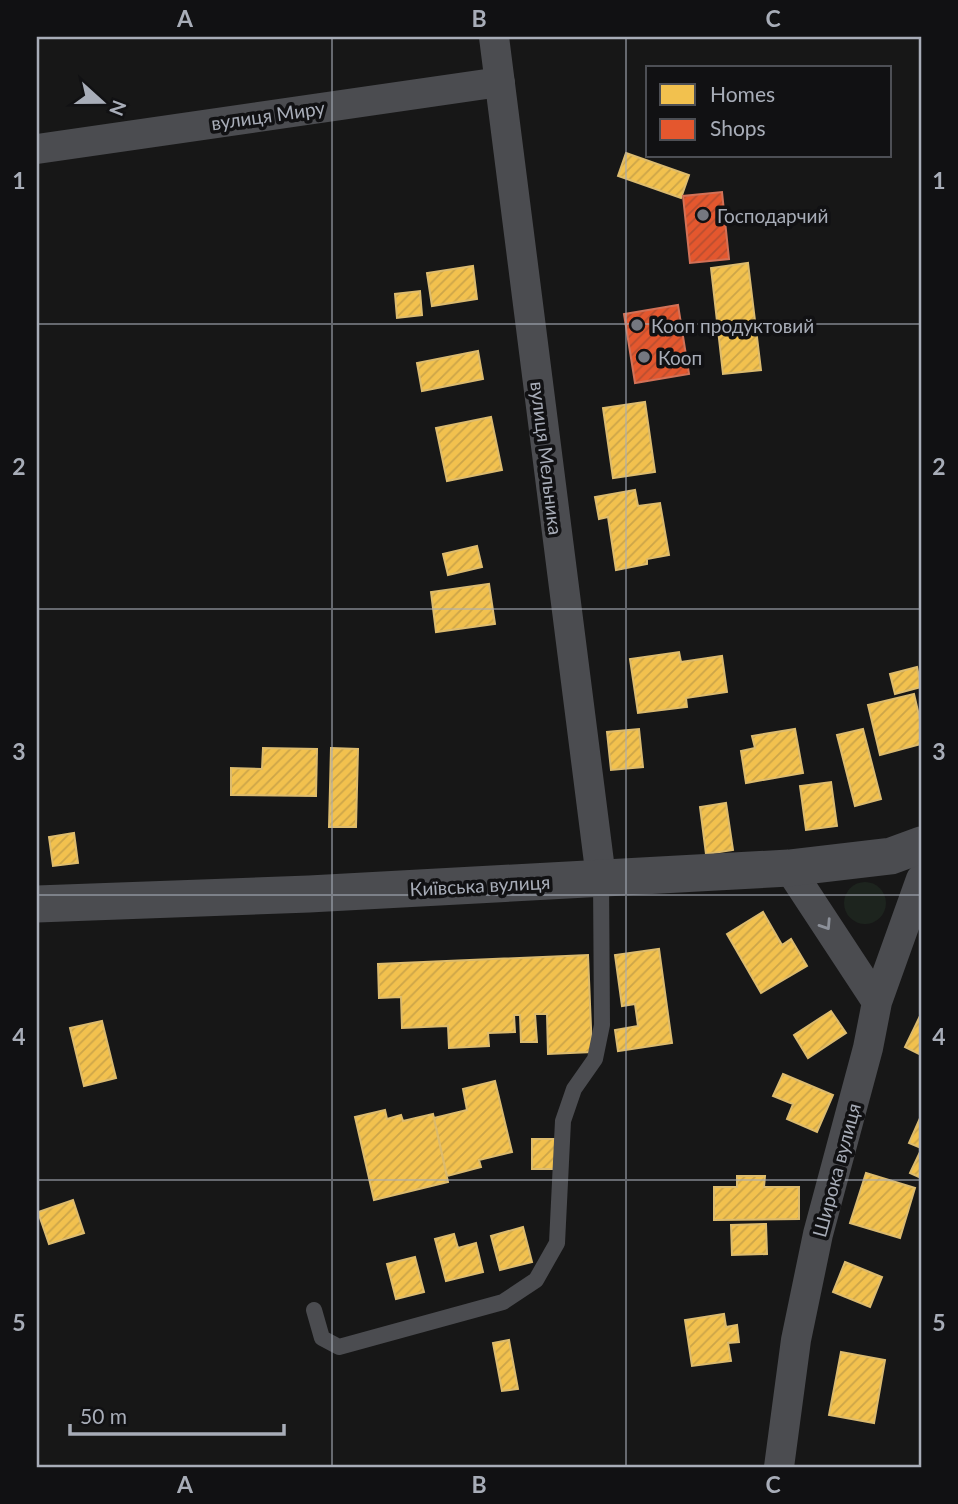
<svg xmlns="http://www.w3.org/2000/svg" width="958" height="1504" viewBox="0 0 958 1504" font-family="Lato,sans-serif">
	<style>
		.green { fill: #1d241e }
		.homes { fill: url(#homes-hatch); stroke: #dcbb6e; stroke-width: 2 }
		.shops { fill: url(#shops-hatch); stroke: #d27157; stroke-width: 2 }
		.lines { fill: none; stroke-linecap: round; stroke-linejoin: round }
		.service { stroke: #4b4c50; stroke-width: 16 }
		.minor { stroke: #4b4c50; stroke-width: 30 }
		.tertiary { stroke: #4b4c50; stroke-width: 37 }
		.oneway { stroke: #8c9099 }
		.grid { fill: none; stroke: #a8adb8; stroke-width: 2; stroke-opacity: 0.55 }
		.poi-dot { fill: #757880; stroke: #111113; stroke-width: 2.5 }
		.labels { text-anchor: middle; dominant-baseline: central; stroke-width: 7; stroke-linejoin: round; paint-order: stroke }
		.street-label { font-size: 19px; fill: #a8adb8; stroke: #111113 }
		.poi-label { font-size: 19px; fill: #a8adb8; stroke: #111113; text-anchor: start }
		.neatline { fill: none; stroke: #a8adb8; stroke-width: 2.5 }
		.grid-label { font-size: 23px; text-anchor: middle; font-weight: bold; fill: #a8adb8 }
	</style>
	<defs>
		<pattern id="homes-hatch" width="6" height="6" patternUnits="userSpaceOnUse" patternTransform="scale(1.75)"><rect width="6" height="6" fill="#f2c14e"/><path d="M-1 1l2-2M0 6l6-6M5 7l2-2" fill="none" stroke="#cca549"/></pattern>
		<pattern id="shops-hatch" width="6" height="6" patternUnits="userSpaceOnUse" patternTransform="scale(1.75)"><rect width="6" height="6" fill="#e4572e"/><path d="M-1 1l2-2M0 6l6-6M5 7l2-2" fill="none" stroke="#b84e30"/></pattern>
	</defs>
	<rect width="100%" height="100%" fill="#171717"/>
	<path class="green" d="M844 903a21 21 0 1 1 42 0a21 21 0 1 1-42 0Z"/>
	<path class="homes" d="M 626,153 L 689,175 L 681,198 L 618,176 Z
		M 748,263 L 761,370 L 723,374 L 711,268 Z
		M 473,266 L 477,299 L 432,306 L 427,273 Z
		M 420,291 L 422,315 L 397,318 L 395,294 Z
		M 478,351 L 483,379 L 422,391 L 417,363 Z
		M 645,402 L 655,472 L 613,478 L 603,408 Z
		M 491,417 L 502,470 L 447,481 L 436,428 Z
		M 635,490 L 638,506 L 660,503 L 669,555 L 647,559 L 647,564 L 616,570 L 608,517 L 599,519 L 595,497 Z
		M 477,546 L 482,567 L 448,575 L 443,554 Z
		M 489,584 L 495,624 L 436,632 L 431,592 Z
		M 679,652 L 681,662 L 722,656 L 727,692 L 686,698 L 687,707 L 638,713 L 630,659 Z
		M 917,667 L 921,687 L 895,694 L 890,674 Z
		M 914,694 L 921,724 L 921,744 L 880,755 L 868,705 Z
		M 639,729 L 643,767 L 611,770 L 607,732 Z
		M 795,729 L 803,773 L 746,783 L 741,751 L 755,748 L 752,736 Z
		M 863,729 L 881,799 L 855,806 L 837,735 Z
		M 263,748 L 317,749 L 316,796 L 231,795 L 231,768 L 262,769 Z
		M 331,748 L 358,749 L 356,827 L 329,827 Z
		M 831,782 L 837,826 L 806,830 L 800,786 Z
		M 726,803 L 733,850 L 706,854 L 700,807 Z
		M 74,833 L 78,863 L 53,866 L 49,837 Z
		M 763,912 L 782,945 L 791,939 L 807,966 L 761,993 L 727,934 Z
		M 659,949 L 672,1043 L 618,1051 L 615,1030 L 638,1026 L 635,1004 L 622,1006 L 615,955 Z
		M 588,955 L 592,1052 L 548,1054 L 547,1014 L 535,1014 L 537,1042 L 521,1042 L 520,1015 L 514,1015 L 515,1032 L 488,1033 L 489,1046 L 449,1048 L 448,1026 L 402,1028 L 401,997 L 379,998 L 378,964 Z
		M 831,1011 L 846,1033 L 808,1058 L 794,1035 Z
		M 920,1016 L 921,1017 L 921,1055 L 905,1047 Z
		M 102,1021 L 116,1078 L 84,1086 L 70,1028 Z
		M 783,1074 L 833,1095 L 817,1132 L 787,1119 L 793,1104 L 773,1096 Z
		M 495,1081 L 512,1152 L 479,1160 L 481,1167 L 447,1176 L 434,1118 L 467,1110 L 463,1089 Z
		M 385,1110 L 387,1119 L 401,1115 L 403,1121 L 433,1114 L 448,1182 L 374,1200 L 355,1117 Z
		M 921,1116 L 921,1148 L 909,1143 Z
		M 532,1139 L 556,1139 L 556,1169 L 532,1169 Z
		M 921,1150 L 921,1178 L 910,1173 Z
		M 866,1173 L 915,1188 L 900,1238 L 850,1223 Z
		M 737,1176 L 765,1176 L 764,1187 L 799,1187 L 799,1219 L 714,1220 L 714,1187 L 737,1187 Z
		M 73,1200 L 84,1233 L 49,1244 L 38,1212 Z
		M 766,1224 L 767,1254 L 732,1255 L 731,1225 Z
		M 523,1227 L 532,1262 L 500,1270 L 491,1236 Z
		M 454,1234 L 458,1248 L 476,1243 L 483,1272 L 446,1281 L 435,1239 Z
		M 415,1257 L 424,1292 L 396,1299 L 387,1264 Z
		M 845,1262 L 882,1277 L 870,1307 L 833,1292 Z
		M 724,1314 L 726,1327 L 737,1325 L 739,1342 L 728,1343 L 731,1361 L 692,1366 L 685,1320 Z
		M 509,1340 L 518,1389 L 502,1391 L 493,1343 Z
		M 841,1352 L 885,1360 L 874,1423 L 829,1415 Z"/>
	<path class="shops" d="M 722,192 L 729,259 L 690,263 L 683,196 Z
		M 678,305 L 689,374 L 635,383 L 624,314 Z"/>
	<g class="lines">
		<path class="service" d="M 314,1310 L 322,1338 L 339,1347 L 503,1302 L 536,1280 L 557,1243 L 563,1121 L 574,1089 L 595,1059 L 602,1025 L 601,878"/>
		<path class="minor" d="M 494,37 L 601,878
			M 37,149 L 500,82
			M 789,868 L 877,1002
			M 779,1467 L 796,1340 L 818,1234 L 868,1048 L 877,1002 L 921,879"/>
		<path class="tertiary" d="M 37,904 L 309,894 L 789,868 L 891,856 L 921,845"/>
	</g>
	<defs><path id="oneway-chevron" d="M-2-3.5L2.5 0L-2 3.5" fill="none" stroke-width="1.6" stroke-linecap="round" stroke-linejoin="round" transform="scale(1.75)"/></defs>
	<use class="oneway" href="#oneway-chevron" transform="translate(826 925) rotate(57)"/>
	<path class="grid" d="M 332,37 L 332,1467M 626,37 L 626,1467M 37,324 L 921,324M 37,609 L 921,609M 37,895 L 921,895M 37,1180 L 921,1180"/>
	<g class="poi-dot">
		<circle cx="703" cy="215" r="7"/>
		<circle cx="637" cy="325" r="7"/>
		<circle cx="644" cy="357" r="7"/>
	</g>
	<g class="labels">
		<g class="street-label">
			<text transform="translate(268 115) rotate(-8)">вулиця Миру</text>
			<text transform="translate(547 458) rotate(83)">вулиця Мельника</text>
			<text transform="translate(480 885) rotate(-3)">Київська вулиця</text>
			<text transform="translate(836 1170) rotate(-75)">Широка вулиця</text>
		</g>
		<g class="poi-label">
			<text x="717" y="215">Господарчий</text>
			<text x="651" y="325">Кооп продуктовий</text>
			<text x="658" y="357">Кооп</text>
		</g>
	</g>
	<rect width="958" height="1504" fill="none" stroke="#111113" stroke-width="77"/>
	<rect x="646" y="66" width="245" height="91" fill="#111113" stroke="#4d4f55" stroke-width="2"/>
	<rect x="660" y="84" width="35" height="21" fill="#f2c14e" stroke="#4d4f55" stroke-width="2"/>
	<text x="710" y="102" font-size="21" fill="#a8adb8">Homes</text>
	<rect x="660" y="119" width="35" height="21" fill="#e4572e" stroke="#4d4f55" stroke-width="2"/>
	<text x="710" y="136" font-size="21" fill="#a8adb8">Shops</text>
	<g transform="translate(102 102) rotate(111)" stroke="#111113" stroke-width="5" paint-order="stroke">
	<path d="M0-5L12 26L0 18L-12 26Z" fill="#a8adb8"/>
	<text y="-10" font-size="19" font-weight="bold" text-anchor="middle" fill="#a8adb8">N</text>
	</g>
	<path d="M70 1424v10h214v-10" fill="none" stroke="#a8adb8" stroke-width="3.5"/>
	<text x="80" y="1424" font-size="21" fill="#a8adb8" stroke="#111113" stroke-width="5" paint-order="stroke">50 m</text>
	<rect x="38" y="38" width="882" height="1428" class="neatline"/>
	<g class="grid-label">
		<text x="185" y="27">A</text>
		<text x="479" y="27">B</text>
		<text x="773" y="27">C</text>
		<text x="19" y="189">1</text>
		<text x="939" y="189">1</text>
		<text x="19" y="475">2</text>
		<text x="939" y="475">2</text>
		<text x="19" y="760">3</text>
		<text x="939" y="760">3</text>
		<text x="19" y="1045">4</text>
		<text x="939" y="1045">4</text>
		<text x="19" y="1331">5</text>
		<text x="939" y="1331">5</text>
		<text x="185" y="1493">A</text>
		<text x="479" y="1493">B</text>
		<text x="773" y="1493">C</text>
	</g>
</svg>
